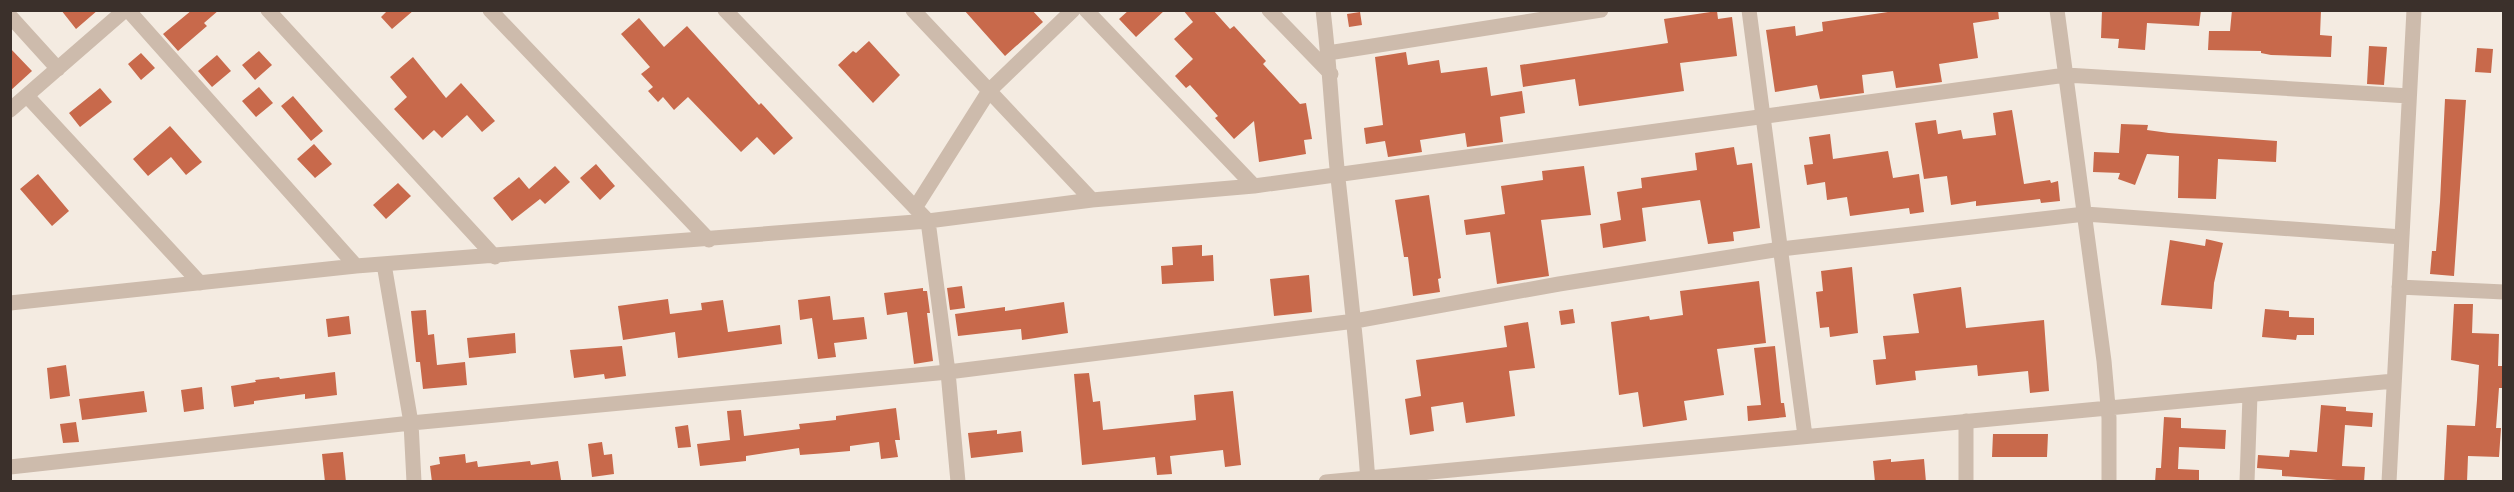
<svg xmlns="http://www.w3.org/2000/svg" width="2514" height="492" viewBox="0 0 2514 492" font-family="Overpass,sans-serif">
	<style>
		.building { fill: #c8694b }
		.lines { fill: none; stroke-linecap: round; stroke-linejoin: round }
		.minor { stroke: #cdbbac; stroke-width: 15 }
	</style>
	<rect width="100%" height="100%" fill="#f4ebe1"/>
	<path class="building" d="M 61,10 L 98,10 L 76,29 Z
		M 192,10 L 219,10 L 204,23 L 207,26 L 178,51 L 163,34 Z
		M 388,10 L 414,10 L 392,29 L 381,17 Z
		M 964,10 L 1032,10 L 1043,22 L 1005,56 Z
		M 1129,10 L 1165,10 L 1136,37 L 1119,19 Z
		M 1183,10 L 1213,10 L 1230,29 L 1234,26 L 1266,61 L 1263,64 L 1300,104 L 1306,103 L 1312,139 L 1304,140 L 1306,154 L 1259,162 L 1254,121 L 1234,139 L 1215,118 L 1218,116 L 1190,85 L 1186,88 L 1175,76 L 1193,59 L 1174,39 L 1193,22 Z
		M 1901,10 L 1998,10 L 1999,19 L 1973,23 L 1978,58 L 1939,64 L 1942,82 L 1896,88 L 1893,71 L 1862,75 L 1864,93 L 1820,99 L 1817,85 L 1775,92 L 1766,30 L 1795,26 L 1796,36 L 1823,31 L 1822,22 Z
		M 2102,10 L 2201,10 L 2199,26 L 2147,23 L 2145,50 L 2118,48 L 2119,39 L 2101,38 Z
		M 2232,10 L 2321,10 L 2320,35 L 2332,36 L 2331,57 L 2271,55 L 2261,53 L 2261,51 L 2208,50 L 2209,31 L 2230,31 Z
		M 1717,11 L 1718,19 L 1732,17 L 1737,56 L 1680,63 L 1684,91 L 1579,106 L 1575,79 L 1523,87 L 1520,65 L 1668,43 L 1664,19 Z
		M 1360,12 L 1362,25 L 1349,27 L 1347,14 Z
		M 639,18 L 664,47 L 687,26 L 759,105 L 761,103 L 793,138 L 774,155 L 757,137 L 741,152 L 688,97 L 674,110 L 663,97 L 658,102 L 648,91 L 653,87 L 641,74 L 650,67 L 621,34 Z
		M 869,41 L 900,75 L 873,103 L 838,65 L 853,51 L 856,53 Z
		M 2369,46 L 2387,47 L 2384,85 L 2367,84 Z
		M 10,48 L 32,71 L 10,91 Z
		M 2477,48 L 2493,49 L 2491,73 L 2475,72 Z
		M 259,51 L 272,65 L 255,80 L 242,65 Z
		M 1406,52 L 1408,65 L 1439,60 L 1441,73 L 1487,67 L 1491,96 L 1522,91 L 1525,113 L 1500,117 L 1503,142 L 1467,147 L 1465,133 L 1420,140 L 1422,152 L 1388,157 L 1385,141 L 1366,144 L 1364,128 L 1383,125 L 1375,57 Z
		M 141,53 L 155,68 L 141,80 L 128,64 Z
		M 217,55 L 231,71 L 212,87 L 198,71 Z
		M 413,57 L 446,98 L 461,83 L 495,121 L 482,132 L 467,115 L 442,138 L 434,130 L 423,140 L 394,109 L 407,97 L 390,77 Z
		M 259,87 L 273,103 L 256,117 L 242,101 Z
		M 100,88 L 112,102 L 80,127 L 69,113 Z
		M 293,96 L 323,131 L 311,141 L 281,106 Z
		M 2445,99 L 2466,100 L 2454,276 L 2430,274 L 2432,251 L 2436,251 L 2440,202 Z
		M 2012,110 L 2024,184 L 2050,180 L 2051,183 L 2058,181 L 2060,201 L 2041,203 L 2040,199 L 1976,206 L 1976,201 L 1951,205 L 1947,176 L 1924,179 L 1915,123 L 1936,120 L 1938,134 L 1961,130 L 1963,139 L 1996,135 L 1993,113 Z
		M 2121,124 L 2148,125 L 2147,130 L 2169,133 L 2277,141 L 2276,162 L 2218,159 L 2216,199 L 2178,198 L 2179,156 L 2147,154 L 2135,185 L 2118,179 L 2120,173 L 2093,172 L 2094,152 L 2119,153 Z
		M 170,126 L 202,162 L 186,175 L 171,157 L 148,176 L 133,159 Z
		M 1830,134 L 1833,159 L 1888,151 L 1893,178 L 1919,174 L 1924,212 L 1910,214 L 1909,208 L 1850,216 L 1847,197 L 1827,200 L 1825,182 L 1807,185 L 1804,165 L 1813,164 L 1809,137 Z
		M 314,144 L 332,164 L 315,178 L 297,159 Z
		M 1734,147 L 1737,165 L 1752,163 L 1760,228 L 1733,232 L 1734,241 L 1708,244 L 1700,200 L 1642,208 L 1646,241 L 1603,248 L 1600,224 L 1621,220 L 1617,192 L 1642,188 L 1641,178 L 1697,170 L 1695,153 Z
		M 596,164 L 615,186 L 600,200 L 580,178 Z
		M 555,166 L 570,182 L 545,204 L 540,199 L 512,221 L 493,198 L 519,177 L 529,189 Z
		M 1584,166 L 1591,215 L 1541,220 L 1549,276 L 1497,284 L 1490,232 L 1466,235 L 1464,220 L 1505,214 L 1501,186 L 1543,180 L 1542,171 Z
		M 38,174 L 69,211 L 52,226 L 20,189 Z
		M 398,183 L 411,196 L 386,219 L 373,205 Z
		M 1429,195 L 1441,278 L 1438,279 L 1440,292 L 1413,296 L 1408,257 L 1404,257 L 1395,200 Z
		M 2206,239 L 2223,243 L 2214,283 L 2212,309 L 2161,305 L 2170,240 L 2205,246 Z
		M 1202,245 L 1202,256 L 1213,255 L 1214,281 L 1162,284 L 1161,266 L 1173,265 L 1172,247 Z
		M 1852,267 L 1858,333 L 1830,337 L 1829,327 L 1820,328 L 1816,292 L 1823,291 L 1821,271 Z
		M 1309,275 L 1312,312 L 1274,316 L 1270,279 Z
		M 1759,281 L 1766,343 L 1717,349 L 1724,395 L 1684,401 L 1687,420 L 1643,427 L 1638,392 L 1619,395 L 1611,322 L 1649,316 L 1650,320 L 1683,315 L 1680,291 Z
		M 962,286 L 965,308 L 950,310 L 947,288 Z
		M 1961,287 L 1966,328 L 2044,320 L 2049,391 L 2030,393 L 2028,371 L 1978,376 L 1977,365 L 1915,371 L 1916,380 L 1876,385 L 1873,360 L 1886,359 L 1883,336 L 1919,333 L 1913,294 Z
		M 923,288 L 923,291 L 927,291 L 930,313 L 927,313 L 933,361 L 914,364 L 907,312 L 887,315 L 884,293 Z
		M 830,296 L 833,320 L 864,317 L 867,339 L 834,343 L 836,357 L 818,359 L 812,318 L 800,320 L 798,300 Z
		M 668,299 L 670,314 L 702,310 L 701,303 L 723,300 L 728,332 L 780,325 L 782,344 L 678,358 L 675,332 L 623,340 L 618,306 Z
		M 1064,302 L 1068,333 L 1022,340 L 1021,329 L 958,336 L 955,314 L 1005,307 L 1005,311 Z
		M 2454,304 L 2473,304 L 2472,333 L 2499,334 L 2498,366 L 2504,366 L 2504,388 L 2499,388 L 2496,428 L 2501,428 L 2499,457 L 2468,456 L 2467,482 L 2444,482 L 2447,425 L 2475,426 L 2477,400 L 2479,365 L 2451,360 Z
		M 1573,309 L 1575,323 L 1561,325 L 1559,311 Z
		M 2265,309 L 2289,311 L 2289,317 L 2314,318 L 2314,335 L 2297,335 L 2296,340 L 2262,337 Z
		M 426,310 L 428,335 L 434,334 L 437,365 L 465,362 L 467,385 L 423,389 L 420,362 L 416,362 L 411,311 Z
		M 349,316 L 351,334 L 328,337 L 326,319 Z
		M 1528,322 L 1535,368 L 1509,371 L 1515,416 L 1466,423 L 1463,402 L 1431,407 L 1434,431 L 1410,435 L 1405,399 L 1421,396 L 1416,360 L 1507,347 L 1504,326 Z
		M 515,333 L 516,353 L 469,358 L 467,338 Z
		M 622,346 L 626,376 L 605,379 L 604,374 L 574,378 L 570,350 Z
		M 1775,346 L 1781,403 L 1784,403 L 1786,417 L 1748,421 L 1747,406 L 1761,405 L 1754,348 Z
		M 66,365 L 70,396 L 50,399 L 47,368 Z
		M 335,372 L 337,395 L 305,399 L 305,394 L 254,401 L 254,404 L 234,407 L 231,386 L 256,382 L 255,380 L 279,377 L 280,379 Z
		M 1089,373 L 1093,402 L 1100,401 L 1103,430 L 1196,420 L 1194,395 L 1233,391 L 1241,465 L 1225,467 L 1223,450 L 1170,456 L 1172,474 L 1157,475 L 1155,457 L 1082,465 L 1074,374 Z
		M 202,387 L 204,409 L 184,412 L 181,390 Z
		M 144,391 L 147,412 L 82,420 L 79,399 Z
		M 2321,405 L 2346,407 L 2346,411 L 2373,413 L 2372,427 L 2345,425 L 2342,466 L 2365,467 L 2364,482 L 2282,476 L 2282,470 L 2257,468 L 2258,455 L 2289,457 L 2290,450 L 2317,452 Z
		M 896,408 L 900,440 L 895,440 L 898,457 L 881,459 L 879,442 L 850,446 L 850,451 L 827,453 L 800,455 L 799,448 L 746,456 L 746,461 L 700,466 L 697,444 L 730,440 L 727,411 L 741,410 L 744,436 L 800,429 L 799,424 L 836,420 L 836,416 Z
		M 2164,417 L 2181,418 L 2181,428 L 2226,430 L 2225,449 L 2179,447 L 2178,469 L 2199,470 L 2199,482 L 2155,482 L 2156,468 L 2161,468 Z
		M 76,422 L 79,442 L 63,443 L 60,424 Z
		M 688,425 L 691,447 L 678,448 L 675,427 Z
		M 997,430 L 997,434 L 1021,431 L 1023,452 L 971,458 L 968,433 Z
		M 1993,434 L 2048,434 L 2047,457 L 1992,457 Z
		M 602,442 L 604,455 L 612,454 L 614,474 L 592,477 L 588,444 Z
		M 343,452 L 346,482 L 325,482 L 322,454 Z
		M 465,454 L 466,463 L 477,461 L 478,467 L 530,461 L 531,465 L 558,461 L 561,480 L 432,482 L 430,466 L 440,464 L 439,457 Z
		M 1891,459 L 1891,462 L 1924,459 L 1926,482 L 1875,482 L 1873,461 Z"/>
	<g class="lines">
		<path class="minor" d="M 128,10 L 356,266
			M 268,10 L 495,257
			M 490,10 L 709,240
			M 725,10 L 928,221 L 948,372 L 958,482
			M 913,10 L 1092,200
			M 1086,10 L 1254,186
			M 1269,10 L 1331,74
			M 1323,10 C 1330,66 1332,122 1338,178 C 1349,279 1361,380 1368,482
			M 1749,10 L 1805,436
			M 2057,10 L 2104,361 L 2109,418 L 2109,482
			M 10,16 L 58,69
			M 1328,53 L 1601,10
			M 27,96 L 200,283
			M 10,110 L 125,10
			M 915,208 L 989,91 L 1073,10
			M 384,264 L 411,423 L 414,482
			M 2399,287 L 2504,292
			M 10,303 L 356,266 L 928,221 L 1092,200 L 1254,186 L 2066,75 L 2409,96
			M 10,467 L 411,423 L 948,372 L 1355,321 L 1559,284 L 1781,249 L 2085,214 L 2402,237
			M 1326,482 L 2394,381
			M 1966,482 L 1966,421
			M 2247,482 L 2250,395
			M 2389,482 L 2414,10"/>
	</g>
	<rect width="2514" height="492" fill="none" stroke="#3b302b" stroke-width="24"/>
</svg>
